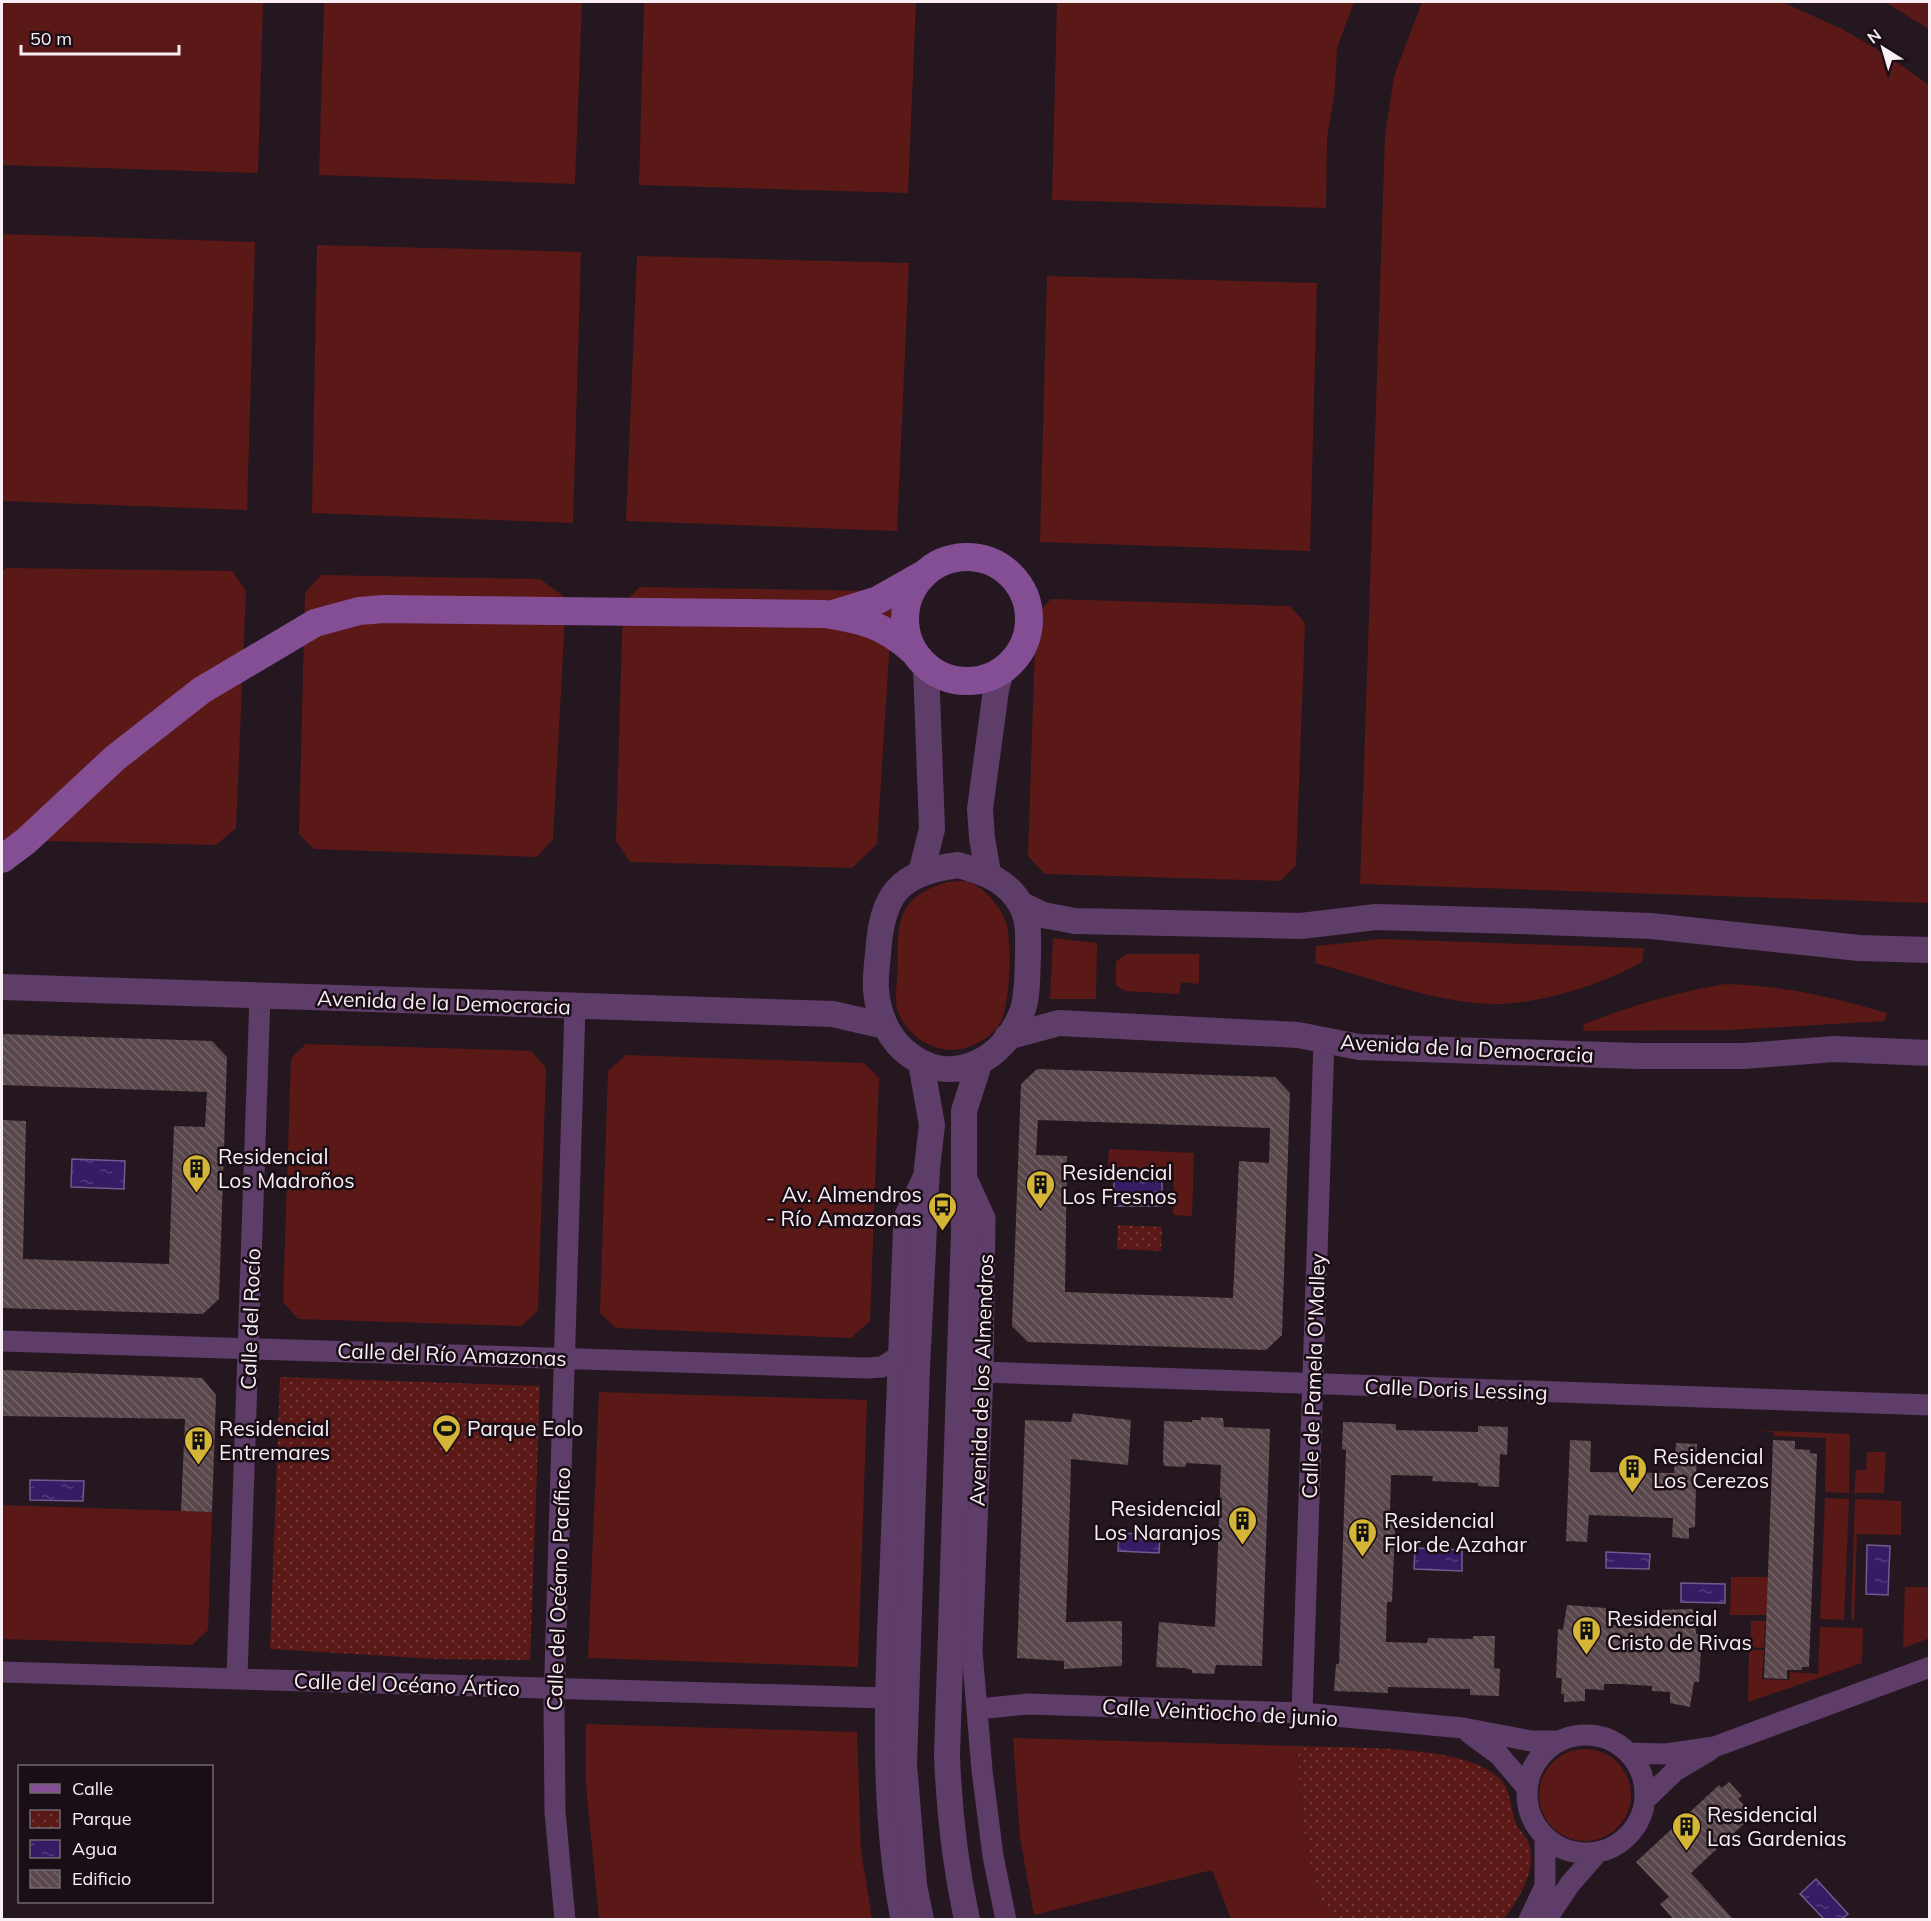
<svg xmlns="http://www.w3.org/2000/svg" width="1931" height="1921" viewBox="0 0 1931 1921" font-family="Mulish,sans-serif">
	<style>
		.green { fill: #5a1916 }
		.park { fill: url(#park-dots) }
		.water { fill: url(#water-ripples); stroke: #705b90; stroke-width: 1.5 }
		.building { fill: url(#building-back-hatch); fill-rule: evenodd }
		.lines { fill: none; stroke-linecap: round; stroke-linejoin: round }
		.minor { stroke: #5e3d69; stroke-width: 21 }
		.tertiary { stroke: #5e3d69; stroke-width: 26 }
		.secondary { stroke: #844e95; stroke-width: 28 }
		.labels { text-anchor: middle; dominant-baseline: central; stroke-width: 5; stroke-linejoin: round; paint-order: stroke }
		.street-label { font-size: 21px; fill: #f8eef4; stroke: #1a0e16 }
		.poi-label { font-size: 21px; fill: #f8eef4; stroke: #1a0e16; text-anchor: start }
	</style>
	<defs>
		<pattern id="park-dots" width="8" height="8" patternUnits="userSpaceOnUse" patternTransform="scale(1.5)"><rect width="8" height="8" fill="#5a1916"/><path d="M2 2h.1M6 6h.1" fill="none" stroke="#723b38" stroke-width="1.8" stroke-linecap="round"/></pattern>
		<pattern id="water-ripples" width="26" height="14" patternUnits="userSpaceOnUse" patternTransform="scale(1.5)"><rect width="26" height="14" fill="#361c65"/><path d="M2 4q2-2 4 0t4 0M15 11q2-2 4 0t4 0" fill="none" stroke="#543d7c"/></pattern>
		<pattern id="building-back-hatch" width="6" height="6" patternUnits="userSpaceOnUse" patternTransform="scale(1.5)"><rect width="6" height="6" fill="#59474b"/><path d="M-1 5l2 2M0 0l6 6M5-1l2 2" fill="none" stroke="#726266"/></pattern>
	</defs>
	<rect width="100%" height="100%" fill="#24171f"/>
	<path class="green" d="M 2,2 L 263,2 L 258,173 L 2,165 Z
		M 324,2 L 582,2 L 575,184 L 319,175 Z
		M 644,2 L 916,2 L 908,193 L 639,185 Z
		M 1057,2 L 1354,2 L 1337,48 L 1335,88 L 1327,139 L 1326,208 L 1052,200 Z
		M 1422,2 L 1782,2 L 1842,29 L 1882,52 L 1929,85 L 1929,903 L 1360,884 L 1385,137 L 1394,76 Z
		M 1885,2 L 1929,2 L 1929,29 Z
		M 2,234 L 255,242 L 247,510 L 2,501 Z
		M 317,245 L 581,252 L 573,523 L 312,513 Z
		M 637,256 L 909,263 L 897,531 L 626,521 Z
		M 1047,276 L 1317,283 L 1310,551 L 1040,542 Z
		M 6,568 L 232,571 L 246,591 L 236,828 L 216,845 L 2,840 L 2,571 Z
		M 321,575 L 540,579 L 566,598 L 553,839 L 537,857 L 314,849 L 299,834 L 305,593 Z
		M 640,587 L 875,591 L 892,609 L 877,844 L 852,868 L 630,862 L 616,841 L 623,603 Z
		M 1051,599 L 1290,606 L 1305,623 L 1296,865 L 1281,881 L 1045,874 L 1028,856 L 1036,615 Z
		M 947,882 C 953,882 963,880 969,882 C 984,887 1001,907 1006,922 C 1012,943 1011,1006 999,1025 C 993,1036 973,1047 961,1049 C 934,1054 905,1035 897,1009 C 894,996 898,976 898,963 C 898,943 896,922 908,905 C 917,893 932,887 947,882 Z
		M 1053,938 L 1097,943 L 1096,999 L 1050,999 Z
		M 1382,939 L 1644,948 L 1642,962 C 1597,987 1527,1009 1475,1003 C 1421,997 1367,977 1315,963 L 1316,946 Z
		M 1126,954 L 1199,954 L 1199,984 L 1181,982 L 1179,994 L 1125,991 L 1116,985 L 1116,962 Z
		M 1725,984 C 1781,985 1833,997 1887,1013 L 1885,1021 L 1729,1030 L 1583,1031 L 1584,1024 C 1631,1006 1676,992 1725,984 Z
		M 306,1044 L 531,1051 L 546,1068 L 538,1310 L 522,1326 L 298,1319 L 283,1302 L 291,1058 Z
		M 626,1055 L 864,1063 L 879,1078 L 870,1321 L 851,1338 L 616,1328 L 600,1313 L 608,1071 Z
		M 1109,1149 L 1194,1153 L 1192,1216 L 1173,1215 L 1174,1172 L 1108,1169 Z
		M 599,1392 L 867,1400 L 858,1667 L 588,1658 Z
		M 1751,1430 L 1850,1434 L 1849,1493 L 1825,1492 L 1826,1438 L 1774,1436 L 1774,1432 Z
		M 1867,1452 L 1886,1452 L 1884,1493 L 1854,1493 L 1856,1470 L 1866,1470 Z
		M 1825,1498 L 1849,1499 L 1844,1620 L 1820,1619 Z
		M 1855,1499 L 1901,1501 L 1901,1535 L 1857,1534 L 1854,1621 L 1851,1620 Z
		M 2,1505 L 212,1512 L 208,1630 L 192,1645 L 2,1639 Z
		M 1731,1577 L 1768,1577 L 1767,1615 L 1730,1615 Z
		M 1905,1587 L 1929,1587 L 1930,1638 L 1903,1648 Z
		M 1751,1621 L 1765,1621 L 1764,1648 L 1750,1647 Z
		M 1820,1627 L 1863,1628 L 1862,1663 L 1748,1702 L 1749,1650 L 1764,1650 L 1762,1679 L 1789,1680 L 1790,1672 L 1818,1674 Z
		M 586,1724 L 857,1732 L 861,1851 L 872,1919 L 599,1919 L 586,1785 Z
		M 1013,1738 L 1298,1746 C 1299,1802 1304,1869 1331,1919 L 1231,1919 L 1212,1870 L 1034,1915 L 1020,1838 Z
		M1539 1795a46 46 0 1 1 92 0a46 46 0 1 1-92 0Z"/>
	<path class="park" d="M 1118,1225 L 1162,1227 L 1161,1251 L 1117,1249 Z
		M 280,1377 L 540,1386 L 530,1660 L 436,1659 L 270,1649 Z
		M 1298,1746 C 1345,1748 1466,1744 1499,1778 C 1511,1790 1510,1805 1515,1820 C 1517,1829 1526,1835 1529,1844 C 1538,1870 1518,1899 1504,1919 L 1331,1919 C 1304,1870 1299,1802 1298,1746 Z"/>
	<path class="water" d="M 72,1159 L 125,1161 L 124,1189 L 71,1187 Z
		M 1114,1180 L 1162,1181 L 1162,1206 L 1114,1206 Z
		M 30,1480 L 84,1481 L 83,1501 L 30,1500 Z
		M 1119,1533 L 1160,1535 L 1159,1553 L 1118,1551 Z
		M 1867,1545 L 1890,1546 L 1888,1595 L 1866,1594 Z
		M 1415,1548 L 1462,1550 L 1462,1571 L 1414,1569 Z
		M 1606,1552 L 1650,1554 L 1649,1569 L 1606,1568 Z
		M 1681,1583 L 1725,1584 L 1725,1603 L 1681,1602 Z
		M 1816,1879 L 1848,1914 L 1842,1919 L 1824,1919 L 1800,1894 Z"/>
	<path class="building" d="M 2,1034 L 212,1041 L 227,1057 L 219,1299 L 203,1314 L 2,1308 L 2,1120 L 26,1121 L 23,1259 L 169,1264 L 174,1126 L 205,1127 L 207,1092 L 2,1085 Z
		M 1037,1069 L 1275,1077 L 1290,1093 L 1282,1335 L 1266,1350 L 1028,1342 L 1012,1326 L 1021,1084 ZM 1038,1120 L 1270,1128 L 1269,1163 L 1239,1161 L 1233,1298 L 1065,1292 L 1067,1156 L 1036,1155 Z
		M 2,1370 L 202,1378 L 216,1395 L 212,1512 L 181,1511 L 185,1419 L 2,1416 Z
		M 1073,1413 L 1131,1420 L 1128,1465 L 1071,1459 L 1070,1502 L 1066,1622 L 1122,1621 L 1122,1666 L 1064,1669 L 1064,1661 L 1017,1658 L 1025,1420 L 1071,1422 Z
		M 1201,1417 L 1223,1418 L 1224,1427 L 1270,1429 L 1262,1666 L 1216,1665 L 1214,1674 L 1192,1673 L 1192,1670 L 1184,1668 L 1156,1667 L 1159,1622 L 1215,1627 L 1221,1465 L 1186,1463 L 1185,1467 L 1164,1466 L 1163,1460 L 1164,1421 L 1192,1422 L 1192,1420 L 1201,1420 Z
		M 1343,1422 L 1396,1424 L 1396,1430 L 1478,1432 L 1478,1426 L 1508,1427 L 1507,1455 L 1500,1454 L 1499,1487 L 1478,1486 L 1478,1483 L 1432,1481 L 1433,1476 L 1391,1475 L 1390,1514 L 1395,1514 L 1395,1528 L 1392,1602 L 1387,1602 L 1386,1642 L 1427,1643 L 1428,1638 L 1473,1639 L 1473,1636 L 1495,1636 L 1494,1668 L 1500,1669 L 1499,1696 L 1470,1695 L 1470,1689 L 1388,1687 L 1388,1693 L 1334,1691 L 1336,1664 L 1339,1664 L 1346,1450 L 1342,1449 Z
		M 1570,1440 L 1591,1441 L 1590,1472 L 1674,1473 L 1676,1443 L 1697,1444 L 1695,1527 L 1689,1528 L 1689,1539 L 1672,1537 L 1673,1518 L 1589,1515 L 1587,1542 L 1566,1541 Z
		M 1773,1440 L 1795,1441 L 1795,1449 L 1810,1450 L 1810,1453 L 1817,1454 L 1809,1667 L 1802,1667 L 1802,1670 L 1787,1670 L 1787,1679 L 1764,1678 Z
		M 1567,1605 L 1606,1608 L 1606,1625 L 1653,1627 L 1654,1610 L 1693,1609 L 1693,1617 L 1696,1617 L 1696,1634 L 1702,1634 L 1699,1682 L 1694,1682 L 1690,1707 L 1670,1703 L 1670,1692 L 1652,1691 L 1652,1686 L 1620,1684 L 1604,1684 L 1604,1690 L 1585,1689 L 1585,1701 L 1564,1702 L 1564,1694 L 1561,1694 L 1562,1678 L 1556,1678 L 1558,1629 L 1563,1630 Z
		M 1729,1782 L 1742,1796 L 1738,1799 L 1749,1810 L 1743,1816 L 1748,1820 L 1691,1873 L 1734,1920 L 1674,1920 L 1660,1904 L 1669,1897 L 1636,1862 L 1719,1785 L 1722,1788 Z"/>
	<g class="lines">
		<path class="minor" d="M 965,1174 L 985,1218 L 983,1372 L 972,1651 L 982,1770 L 993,1856 L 1006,1920
			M 2,1341 L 866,1368 L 882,1367 L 899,1356
			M 983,1372 L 1930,1405
			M 2,1672 C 296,1681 591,1689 885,1698
			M 237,1677 L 260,996
			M 978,1709 L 1028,1704 L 1302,1713 L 1463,1728 L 1531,1741 L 1559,1741
			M 1302,1713 L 1324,1040
			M 1468,1732 L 1499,1755 L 1527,1788
			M1527 1794a59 59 0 1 1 118 0a59 59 0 1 1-118 0Z
			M 1629,1753 L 1666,1754 L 1714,1747 L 1930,1667
			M 1646,1799 L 1675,1771 L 1709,1751
			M 565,1920 L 555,1812 L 554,1703 L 575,1007
			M 901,1920 C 879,1804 885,1688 890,1571 C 895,1453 899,1335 904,1217 L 925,1173
			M 1529,1920 L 1545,1886 L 1545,1837
			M 1546,1920 L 1570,1884 L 1598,1852"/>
		<path class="tertiary" d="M 958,865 C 984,872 1007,880 1021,905 C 1030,920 1028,941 1028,958 C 1027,975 1028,997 1022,1012 C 1005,1059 954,1087 911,1056 C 889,1041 878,1015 876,990 C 875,978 877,965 878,954 C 882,894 898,873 958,865 Z
			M 921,873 L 932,829 L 926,667
			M 988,873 L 982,838 L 980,809 L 996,690 L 1001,671
			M 1022,905 L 1043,915 L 1075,921 L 1301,926 L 1376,917 L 1517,921 L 1651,926 L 1859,948 L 1930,950
			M 2,987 L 833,1014 L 885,1026
			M 1007,1037 L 1059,1023 L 1298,1035 L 1359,1047 L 1636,1056 L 1744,1056 L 1834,1049 L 1930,1053
			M 921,1063 L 932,1125 L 927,1168 L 917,1368 L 904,1764 L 914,1885 L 921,1920
			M 967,1920 C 955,1864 949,1811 947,1755 L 964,1232 L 964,1111 L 979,1064"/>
		<path class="secondary" d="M905 619a62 62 0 1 1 124 0a62 62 0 1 1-124 0Z
			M 836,613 L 878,600 L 922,575
			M 2,859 L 26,841 L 115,758 L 202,690 L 315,623 L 359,611 L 384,609 L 825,614 C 863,620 884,625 913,651"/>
	</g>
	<defs>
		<symbol id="building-pin" viewBox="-11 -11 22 30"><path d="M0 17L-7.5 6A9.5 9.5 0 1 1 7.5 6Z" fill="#d5b535" stroke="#1a0e16"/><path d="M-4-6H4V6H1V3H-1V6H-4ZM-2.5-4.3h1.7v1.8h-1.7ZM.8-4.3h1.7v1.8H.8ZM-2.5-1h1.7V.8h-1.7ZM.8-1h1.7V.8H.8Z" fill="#111"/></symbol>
		<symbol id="bus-pin" viewBox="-11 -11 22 30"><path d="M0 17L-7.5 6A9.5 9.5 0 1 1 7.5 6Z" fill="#d5b535" stroke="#1a0e16"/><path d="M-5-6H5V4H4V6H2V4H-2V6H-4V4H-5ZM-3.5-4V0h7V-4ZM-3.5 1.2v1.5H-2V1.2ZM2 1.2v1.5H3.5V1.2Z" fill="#111"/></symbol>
		<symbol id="stadium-pin" viewBox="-11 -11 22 30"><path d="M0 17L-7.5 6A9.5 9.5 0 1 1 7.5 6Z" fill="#d5b535" stroke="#1a0e16"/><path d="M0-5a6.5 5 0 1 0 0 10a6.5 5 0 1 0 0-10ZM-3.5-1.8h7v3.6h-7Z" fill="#111"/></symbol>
	</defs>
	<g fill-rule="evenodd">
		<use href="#building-pin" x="180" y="1152" width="33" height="45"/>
		<use href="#building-pin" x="1024" y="1168" width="33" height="45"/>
		<use href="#bus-pin" x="926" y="1190" width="33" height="45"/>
		<use href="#stadium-pin" x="430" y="1412" width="33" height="45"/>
		<use href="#building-pin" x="182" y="1424" width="33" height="45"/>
		<use href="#building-pin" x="1616" y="1452" width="33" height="45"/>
		<use href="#building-pin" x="1226" y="1504" width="33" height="45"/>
		<use href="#building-pin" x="1346" y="1516" width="33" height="45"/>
		<use href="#building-pin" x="1570" y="1614" width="33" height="45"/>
		<use href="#building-pin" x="1670" y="1810" width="33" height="45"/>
	</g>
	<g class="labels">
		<g class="street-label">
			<text transform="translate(444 1002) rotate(2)">Avenida de la Democracia</text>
			<text transform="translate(1467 1048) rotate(3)">Avenida de la Democracia</text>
			<text transform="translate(250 1319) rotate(-88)">Calle del Rocío</text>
			<text transform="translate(452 1354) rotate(2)">Calle del Río Amazonas</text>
			<text transform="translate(1313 1376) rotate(-88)">Calle de Pamela O'Malley</text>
			<text transform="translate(981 1380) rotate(-88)">Avenida de los Almendros</text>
			<text transform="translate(1456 1389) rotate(2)">Calle Doris Lessing</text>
			<text transform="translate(558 1589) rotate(-88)">Calle del Océano Pacífico</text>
			<text transform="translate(407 1684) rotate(2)">Calle del Océano Ártico</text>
			<text transform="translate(1220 1712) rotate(3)">Calle Veintiocho de junio</text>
		</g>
		<g class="poi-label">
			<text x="218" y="1156">Residencial<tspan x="218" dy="24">Los Madroños</tspan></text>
			<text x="1062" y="1172">Residencial<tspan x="1062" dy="24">Los Fresnos</tspan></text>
			<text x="922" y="1194" text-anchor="end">Av. Almendros<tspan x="922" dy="24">- Río Amazonas</tspan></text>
			<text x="219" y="1428">Residencial<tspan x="219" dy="24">Entremares</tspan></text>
			<text x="467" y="1428">Parque Eolo</text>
			<text x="1653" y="1456">Residencial<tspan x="1653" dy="24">Los Cerezos</tspan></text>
			<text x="1221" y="1508" text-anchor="end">Residencial<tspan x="1221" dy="24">Los Naranjos</tspan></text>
			<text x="1384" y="1520">Residencial<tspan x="1384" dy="24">Flor de Azahar</tspan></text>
			<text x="1607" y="1618">Residencial<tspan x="1607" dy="24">Cristo de Rivas</tspan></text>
			<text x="1707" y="1814">Residencial<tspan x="1707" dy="24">Las Gardenias</tspan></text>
		</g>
	</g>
	<rect width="1931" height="1921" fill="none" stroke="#f8eef4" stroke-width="6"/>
	<rect x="18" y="1765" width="195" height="138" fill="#1a0e16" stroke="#73686f" stroke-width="1.5"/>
	<rect x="30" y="1784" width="30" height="9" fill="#844e95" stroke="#73686f" stroke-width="1.5"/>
	<text x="72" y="1795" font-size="18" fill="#f8eef4">Calle</text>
	<rect x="30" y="1810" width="30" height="18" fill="url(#park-dots)" stroke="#73686f" stroke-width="1.5"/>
	<text x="72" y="1825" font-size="18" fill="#f8eef4">Parque</text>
	<rect x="30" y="1840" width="30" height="18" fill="url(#water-ripples)" stroke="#73686f" stroke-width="1.5"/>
	<text x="72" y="1855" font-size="18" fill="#f8eef4">Agua</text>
	<rect x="30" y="1870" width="30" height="18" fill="url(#building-back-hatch)" stroke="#73686f" stroke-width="1.5"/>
	<text x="72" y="1885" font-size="18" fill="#f8eef4">Edificio</text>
	<g transform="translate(1883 48) rotate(323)" stroke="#1a0e16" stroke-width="4.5" paint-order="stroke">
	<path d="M0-4.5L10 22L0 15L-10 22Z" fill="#f8eef4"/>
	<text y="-9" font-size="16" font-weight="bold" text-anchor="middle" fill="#f8eef4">N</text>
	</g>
	<path d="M21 45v9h158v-9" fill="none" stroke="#f8eef4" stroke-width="3"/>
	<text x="30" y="45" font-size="18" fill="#f8eef4" stroke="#1a0e16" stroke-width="4.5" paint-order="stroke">50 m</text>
</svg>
